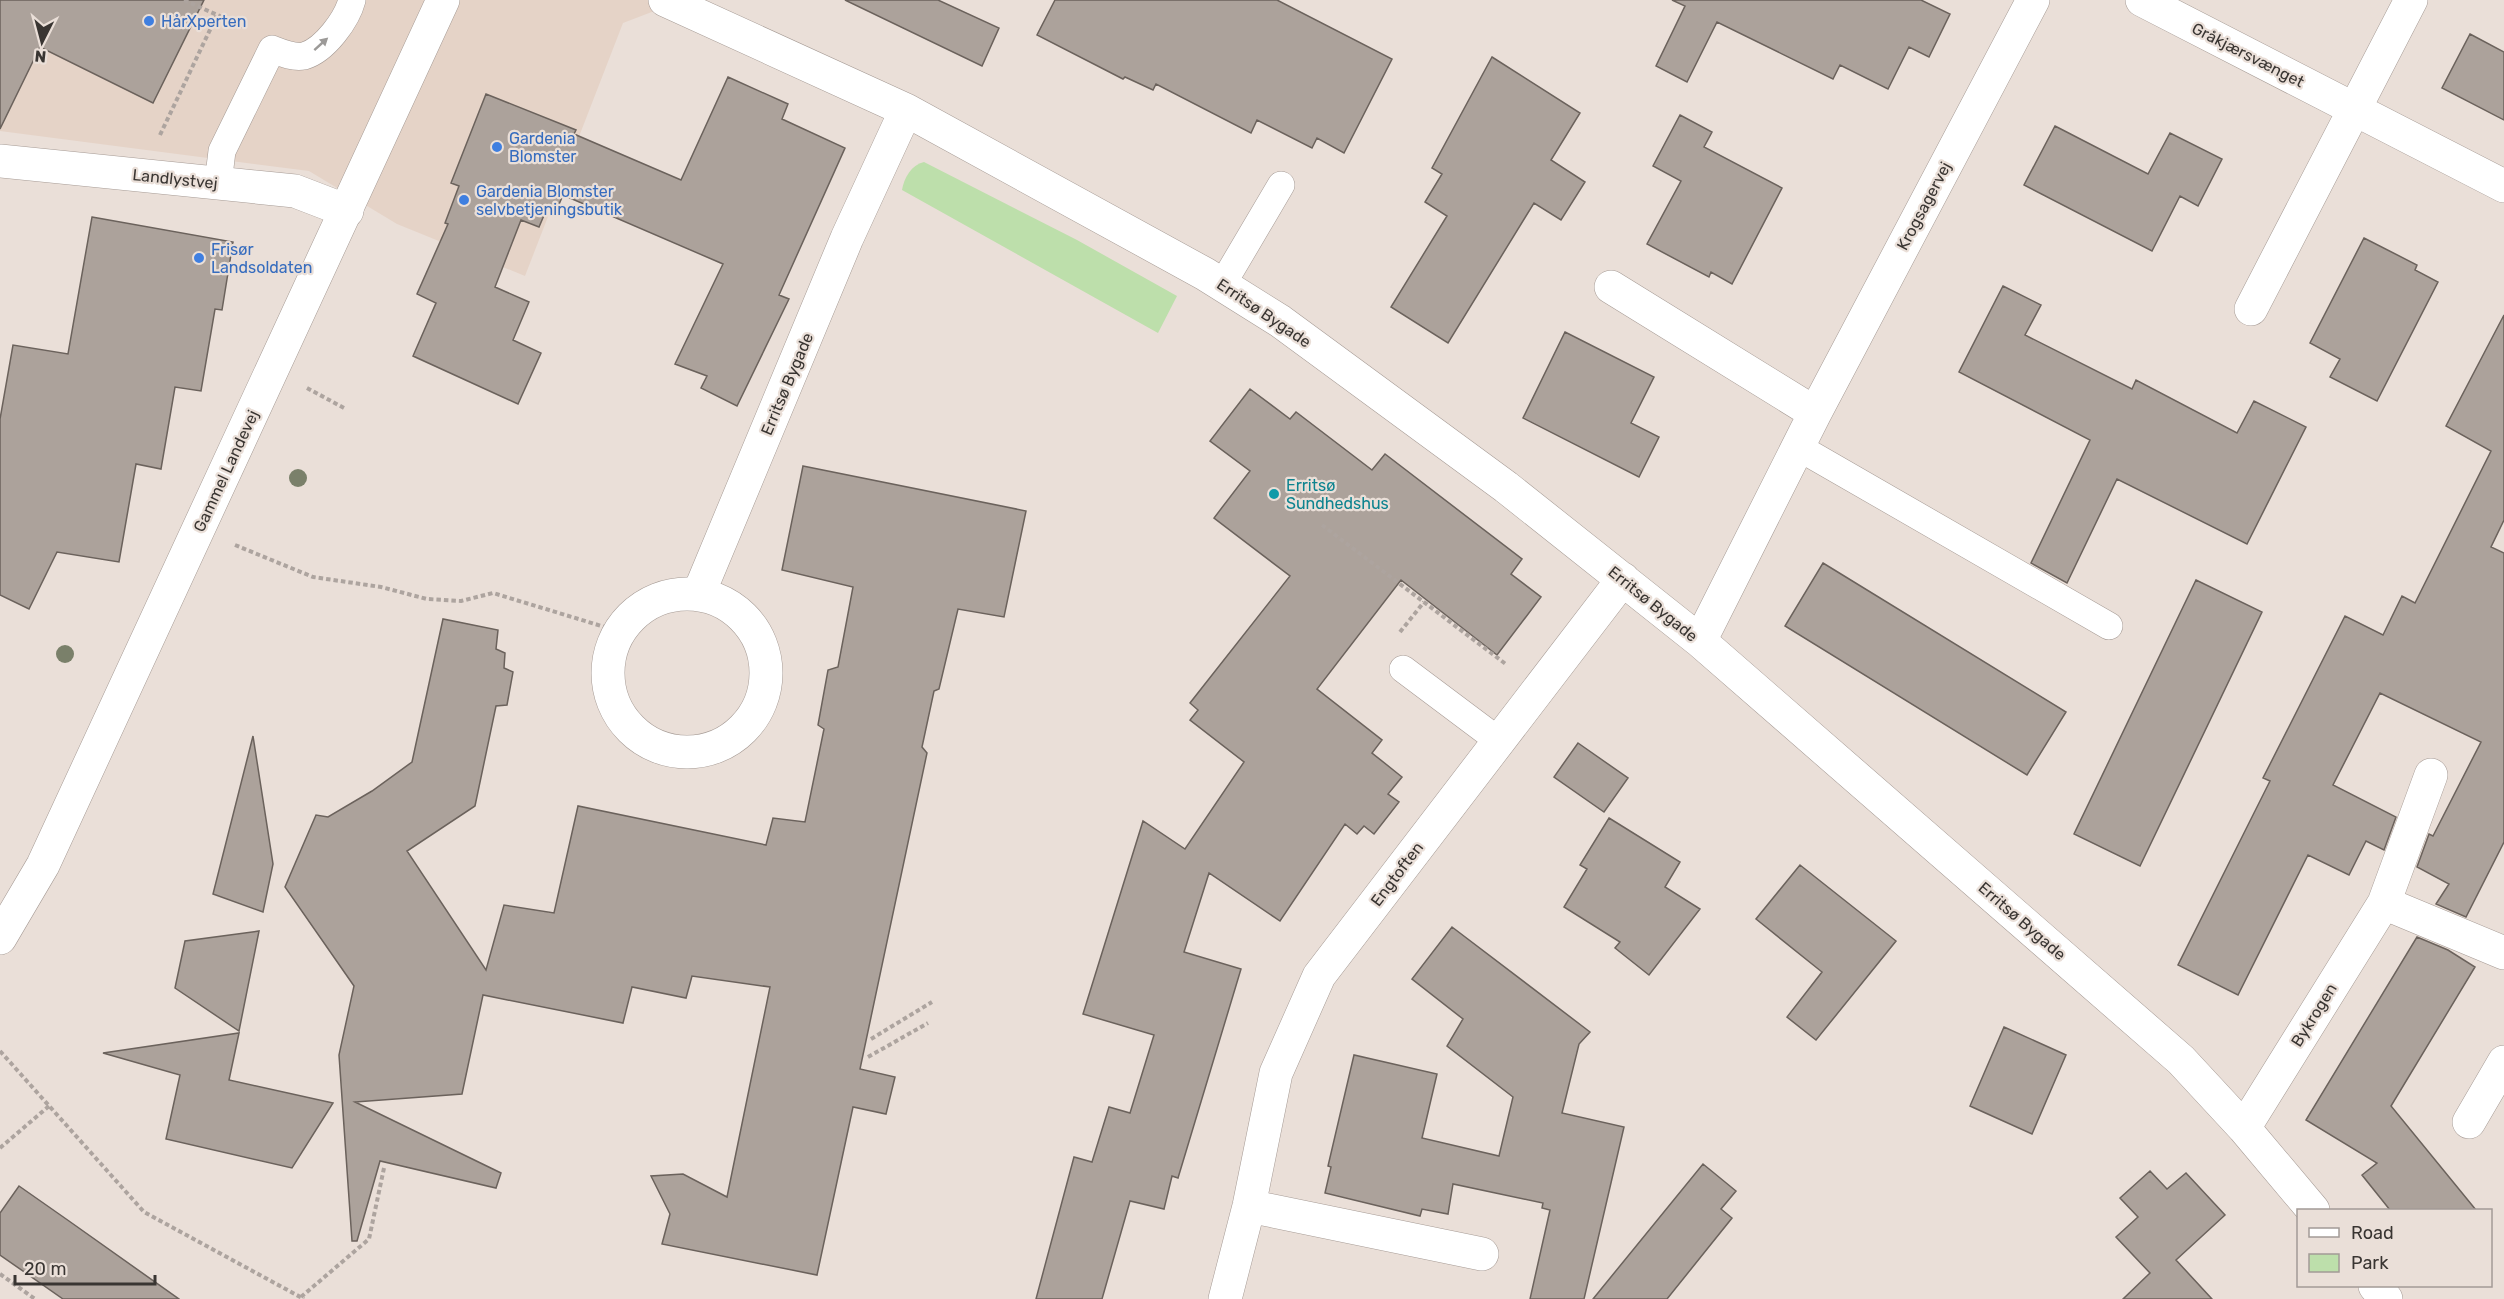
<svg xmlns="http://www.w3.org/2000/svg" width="2504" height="1299" viewBox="0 0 2504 1299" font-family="Rubik,sans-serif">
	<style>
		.built { fill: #e5d3c7 }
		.green { fill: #bddfab }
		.building { fill: #aca29b; stroke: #6b625c; stroke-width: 1.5 }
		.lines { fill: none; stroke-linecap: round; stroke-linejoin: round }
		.service-casing { stroke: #a69b95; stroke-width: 28 }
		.minor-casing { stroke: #a69b95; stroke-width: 34 }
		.tertiary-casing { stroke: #a69b95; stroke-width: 34 }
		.path { stroke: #ada49f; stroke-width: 4; stroke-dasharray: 4.5 3; stroke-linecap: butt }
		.service { stroke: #fff; stroke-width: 27 }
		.minor { stroke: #fff; stroke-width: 33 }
		.tertiary { stroke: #fff; stroke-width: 33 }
		.tree { fill: #7a806a }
		.oneway { fill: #9c9a98 }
		.shop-dot { fill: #3f7fe0; stroke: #eadfd8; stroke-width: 2 }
		.culture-dot { fill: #0f9aa8; stroke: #eadfd8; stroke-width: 2 }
		.labels { text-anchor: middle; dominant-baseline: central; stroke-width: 4.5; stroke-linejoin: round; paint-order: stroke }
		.shop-label { font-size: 16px; fill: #366cbe; stroke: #eadfd8; text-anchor: start }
		.street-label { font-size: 16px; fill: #393532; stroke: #eadfd8 }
		.culture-label { font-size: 16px; fill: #0d838f; stroke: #eadfd8; text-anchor: start }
	</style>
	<rect width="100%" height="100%" fill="#eadfd8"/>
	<path class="built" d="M 0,0 L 683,0 L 623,23 L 525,276 L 397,224 L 309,171 L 0,131 Z"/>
	<path class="green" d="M 924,162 L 1077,240 L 1177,296 L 1158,333 L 902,190 C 904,178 911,165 924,162 Z"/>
	<path class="building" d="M 0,0 L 204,0 L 153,103 L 40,47 L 0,129 Z
		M 845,0 L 938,0 L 999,28 L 982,66 Z
		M 1055,0 L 1277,0 L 1392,59 L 1344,153 L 1317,138 L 1312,148 L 1257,120 L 1251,133 L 1156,84 L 1153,90 L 1125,77 L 1123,79 L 1037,35 Z
		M 1672,0 L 1921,0 L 1950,14 L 1929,57 L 1909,47 L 1888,89 L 1840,65 L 1833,79 L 1717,22 L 1687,82 L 1656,66 L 1685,6 Z
		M 2470,34 L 2504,52 L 2504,120 L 2442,88 Z
		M 1492,57 L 1580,113 L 1551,160 L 1585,182 L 1561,220 L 1534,203 L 1448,343 L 1391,307 L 1447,216 L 1425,202 L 1442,174 L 1432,168 Z
		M 728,77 L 788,104 L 782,119 L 845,148 L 779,295 L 789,299 L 737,406 L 701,388 L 707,376 L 675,364 L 723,264 L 563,195 L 557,209 L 548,206 L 539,227 L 521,220 L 495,287 L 529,302 L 513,340 L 541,353 L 518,404 L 413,356 L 436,303 L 417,294 L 448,224 L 445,223 L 459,186 L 451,183 L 486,94 L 576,130 L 574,134 L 681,180 Z
		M 1680,115 L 1712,132 L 1704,147 L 1782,188 L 1732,284 L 1711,272 L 1709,277 L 1647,244 L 1681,181 L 1653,166 Z
		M 2055,126 L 2148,174 L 2170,133 L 2222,159 L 2198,206 L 2180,196 L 2152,251 L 2024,185 Z
		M 92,217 L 233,242 L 222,310 L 215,309 L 201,391 L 175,387 L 161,469 L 136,464 L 119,562 L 57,552 L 29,609 L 0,595 L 0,419 L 13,345 L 68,354 Z
		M 2364,238 L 2417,265 L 2415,270 L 2438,282 L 2377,401 L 2330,377 L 2340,359 L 2310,343 Z
		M 2003,286 L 2041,305 L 2025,335 L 2132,389 L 2136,380 L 2237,433 L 2254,401 L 2306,427 L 2247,544 L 2117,479 L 2067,583 L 2031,563 L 2090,440 L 1959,372 Z
		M 2504,315 L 2504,520 L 2491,547 L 2504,553 L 2504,842 L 2466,917 L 2436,904 L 2449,884 L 2417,867 L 2429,834 L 2433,836 L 2481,742 L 2380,693 L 2333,785 L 2396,817 L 2384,850 L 2366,841 L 2349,875 L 2308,855 L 2238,995 L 2178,965 L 2270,781 L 2263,778 L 2345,616 L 2383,635 L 2402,596 L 2415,603 L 2491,451 L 2446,426 Z
		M 1565,332 L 1654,377 L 1631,423 L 1659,437 L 1639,477 L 1523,418 Z
		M 1250,389 L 1290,419 L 1296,412 L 1372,470 L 1385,454 L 1522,559 L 1511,574 L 1541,597 L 1497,655 L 1401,580 L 1317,689 L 1382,740 L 1372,753 L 1402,777 L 1388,794 L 1399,802 L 1374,834 L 1364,826 L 1357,834 L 1345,824 L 1280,921 L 1209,873 L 1184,952 L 1241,969 L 1178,1178 L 1172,1176 L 1164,1209 L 1130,1201 L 1102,1299 L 1036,1299 L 1074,1157 L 1092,1162 L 1109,1107 L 1130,1113 L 1154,1035 L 1083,1014 L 1143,821 L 1185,849 L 1244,762 L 1190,720 L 1198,710 L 1190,703 L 1290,576 L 1214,518 L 1250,471 L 1210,441 Z
		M 803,466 L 1026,511 L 1004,617 L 958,609 L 939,689 L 934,691 L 922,747 L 927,753 L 860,1069 L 895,1077 L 886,1114 L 853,1107 L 817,1275 L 662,1244 L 670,1214 L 651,1176 L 683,1174 L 727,1197 L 770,987 L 692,976 L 686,998 L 632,987 L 623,1023 L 483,995 L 462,1094 L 355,1102 L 501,1173 L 496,1188 L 380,1161 L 357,1241 L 352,1241 L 339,1055 L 354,986 L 285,887 L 316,815 L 328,817 L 372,791 L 412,762 L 443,619 L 498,630 L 496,649 L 505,653 L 504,668 L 513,672 L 507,705 L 496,706 L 475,806 L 407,851 L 486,970 L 504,905 L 554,913 L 578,806 L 766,845 L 773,818 L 805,822 L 824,729 L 818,725 L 828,670 L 838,667 L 853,587 L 782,570 Z
		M 1823,563 L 2066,712 L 2027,775 L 1785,626 Z
		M 2196,580 L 2262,612 L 2140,866 L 2074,834 Z
		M 253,736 L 273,864 L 263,912 L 213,894 Z
		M 1578,743 L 1628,778 L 1604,812 L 1554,777 Z
		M 1609,818 L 1680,862 L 1665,887 L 1700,909 L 1649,975 L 1615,948 L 1620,942 L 1564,907 L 1587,869 L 1580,865 Z
		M 1800,865 L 1896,941 L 1816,1040 L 1787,1017 L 1822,972 L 1756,919 Z
		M 1452,927 L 1590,1032 L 1579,1044 L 1562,1113 L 1624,1127 L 1584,1299 L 1530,1299 L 1550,1210 L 1542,1208 L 1543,1203 L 1453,1184 L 1448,1214 L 1422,1209 L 1420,1216 L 1325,1193 L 1331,1167 L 1328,1166 L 1354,1055 L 1437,1074 L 1422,1138 L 1499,1156 L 1513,1097 L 1447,1046 L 1463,1019 L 1412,979 Z
		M 259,931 L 239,1031 L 175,988 L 185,941 Z
		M 2417,937 L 2448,950 L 2475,967 L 2391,1106 L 2476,1210 L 2390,1210 L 2362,1175 L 2377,1163 L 2306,1120 Z
		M 2004,1027 L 2066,1055 L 2032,1134 L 1970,1106 Z
		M 239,1033 L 229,1080 L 333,1103 L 292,1168 L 166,1139 L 180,1075 L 103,1053 Z
		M 1703,1164 L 1736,1191 L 1721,1209 L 1732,1218 L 1667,1299 L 1593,1299 Z
		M 2150,1171 L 2167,1189 L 2186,1173 L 2225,1215 L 2176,1260 L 2212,1299 L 2123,1299 L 2150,1273 L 2116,1237 L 2138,1217 L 2120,1198 Z
		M 19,1186 L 69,1221 L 179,1299 L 63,1299 L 0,1255 L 0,1213 Z"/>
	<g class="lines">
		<defs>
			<path id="service" d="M 218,184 L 222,151 L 272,49 C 282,53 293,58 304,56 C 325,50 347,19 352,0
				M 1222,285 L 1281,185
				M 1798,447 L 2109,626
				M 1403,669 L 1499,741"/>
			<path id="minor" d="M 665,0 L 906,110 L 1205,274 L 1280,321 L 1506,487 L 1700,641 L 2181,1060 L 2244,1128 L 2313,1210
				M 2142,0 L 2504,186
				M 0,161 L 295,191 L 347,211
				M 1611,287 L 1815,413
				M 2251,309 L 2411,0
				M 699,593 L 847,238 L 906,110
				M608 673a79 79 0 1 1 158 0a79 79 0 1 1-158 0Z
				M 1700,641 L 1815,413 L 2033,0
				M 2384,903 L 2431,775
				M 2469,1122 L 2504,1062
				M 2244,1128 L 2384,903 L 2504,953
				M 1249,1206 L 1482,1254
				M 2375,1286 L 2386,1299
				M 1225,1299 L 1249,1206 L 1276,1073 L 1319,976 L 1623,579"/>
			<path id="tertiary" d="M 0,938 L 43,865 L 443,0"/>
		</defs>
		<use href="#service" class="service-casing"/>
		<use href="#minor" class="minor-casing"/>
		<use href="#tertiary" class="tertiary-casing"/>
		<path class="path" d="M 184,0 L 244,27
			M 160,135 L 217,15
			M 307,388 L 344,408
			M 1322,525 L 1507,665
			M 235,545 L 313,577 L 381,587 L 427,599 L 461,601 L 493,593 L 618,631
			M 1400,632 L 1424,602
			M 871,1039 L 932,1002
			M 0,1051 L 144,1212 L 304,1299
			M 868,1057 L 928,1023
			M 0,1148 L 49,1106
			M 0,1274 L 35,1299
			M 301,1297 L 369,1239 L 384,1168"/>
		<use href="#service" class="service"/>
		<use href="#minor" class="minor"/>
		<use href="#tertiary" class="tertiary"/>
	</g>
	<g class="tree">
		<circle cx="298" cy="478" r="9"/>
		<circle cx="65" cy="654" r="9"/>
	</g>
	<defs><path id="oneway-solid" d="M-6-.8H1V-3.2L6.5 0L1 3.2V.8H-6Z" transform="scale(1.5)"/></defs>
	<use class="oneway" href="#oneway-solid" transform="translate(321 44) rotate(-42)"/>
	<g class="shop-dot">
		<circle cx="149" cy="21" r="6"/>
		<circle cx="497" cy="147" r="6"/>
		<circle cx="464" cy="200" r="6"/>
		<circle cx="199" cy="258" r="6"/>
	</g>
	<circle class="culture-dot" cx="1274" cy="494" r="6"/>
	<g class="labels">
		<g class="shop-label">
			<text x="161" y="21">HårXperten</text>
			<text x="509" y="138">Gardenia<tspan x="509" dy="18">Blomster</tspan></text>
			<text x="476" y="191">Gardenia Blomster<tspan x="476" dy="18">selvbetjeningsbutik</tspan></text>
			<text x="211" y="249">Frisør<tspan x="211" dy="18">Landsoldaten</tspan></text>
		</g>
		<g class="street-label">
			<text transform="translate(2248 55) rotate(27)">Gråkjærsvænget</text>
			<text transform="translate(175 179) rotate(6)">Landlystvej</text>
			<text transform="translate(1924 206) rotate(-62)">Krogsagervej</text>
			<text transform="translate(1264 313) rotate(34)">Erritsø Bygade</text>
			<text transform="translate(787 384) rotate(-67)">Erritsø Bygade</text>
			<text transform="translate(226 471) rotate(-65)">Gammel Landevej</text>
			<text transform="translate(1653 604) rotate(39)">Erritsø Bygade</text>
			<text transform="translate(1397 874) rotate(-53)">Engtoften</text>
			<text transform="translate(2022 921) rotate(41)">Erritsø Bygade</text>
			<text transform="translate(2314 1015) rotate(-58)">Bykrogen</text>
		</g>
		<g class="culture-label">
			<text x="1286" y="485">Erritsø<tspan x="1286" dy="18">Sundhedshus</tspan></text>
		</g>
	</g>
	<rect x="2297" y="1209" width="195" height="78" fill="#eadfd8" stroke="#a39b96" stroke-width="1.5"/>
	<rect x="2309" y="1228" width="30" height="9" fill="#ffffff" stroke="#a39b96" stroke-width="1.5"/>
	<text x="2351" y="1239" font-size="18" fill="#393532">Road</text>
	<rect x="2309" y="1254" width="30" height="18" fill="#bddfab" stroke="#a39b96" stroke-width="1.5"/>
	<text x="2351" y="1269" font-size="18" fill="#393532">Park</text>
	<g transform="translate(42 42) rotate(186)" stroke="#eadfd8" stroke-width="4.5" paint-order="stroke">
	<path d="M0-4.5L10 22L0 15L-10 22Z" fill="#393532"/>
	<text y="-9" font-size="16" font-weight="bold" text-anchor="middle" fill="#393532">N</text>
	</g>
	<path d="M15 1275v9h140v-9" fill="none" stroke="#393532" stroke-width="3"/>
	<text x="24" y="1275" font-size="18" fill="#393532" stroke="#eadfd8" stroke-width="4.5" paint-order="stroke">20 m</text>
</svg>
